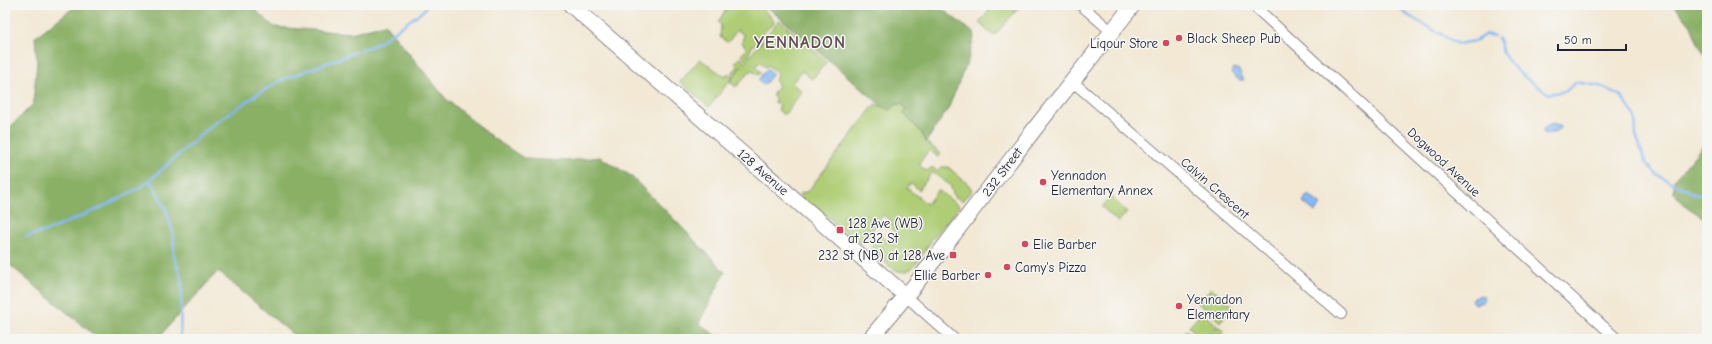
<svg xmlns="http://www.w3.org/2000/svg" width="1712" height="344" viewBox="0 0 1712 344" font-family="'Comic Neue',sans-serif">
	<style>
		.green { fill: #aecd75; stroke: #687858 }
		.forest { fill: #8ab066; stroke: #566950 }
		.water { fill: #85b9f3; stroke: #546e97 }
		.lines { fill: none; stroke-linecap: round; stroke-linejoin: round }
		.stream { stroke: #85b9f3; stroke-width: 2.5 }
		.street-casing { stroke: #8a8588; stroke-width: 12 }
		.secondary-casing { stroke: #8a8588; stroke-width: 17 }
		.street { stroke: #fff; stroke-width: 10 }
		.secondary { stroke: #fff; stroke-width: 15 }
		.poi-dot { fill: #d1495b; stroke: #f6f6f2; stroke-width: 1.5 }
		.labels { text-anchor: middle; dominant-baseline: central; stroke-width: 3; stroke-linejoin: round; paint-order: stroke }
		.poi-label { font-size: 13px; fill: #22223b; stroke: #f6f6f2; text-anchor: start }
		.street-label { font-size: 13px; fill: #22223b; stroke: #f6f6f2 }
		.district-label { font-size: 17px; font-weight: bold; letter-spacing: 1px; fill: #634e55; stroke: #f6f6f2 }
	</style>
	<rect width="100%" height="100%" fill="#f6f6f2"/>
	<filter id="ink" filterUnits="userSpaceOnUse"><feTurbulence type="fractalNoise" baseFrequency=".025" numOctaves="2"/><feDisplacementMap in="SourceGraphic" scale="8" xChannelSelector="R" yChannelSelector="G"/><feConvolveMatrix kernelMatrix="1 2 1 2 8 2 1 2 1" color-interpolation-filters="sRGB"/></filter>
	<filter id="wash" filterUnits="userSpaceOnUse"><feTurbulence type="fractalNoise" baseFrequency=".012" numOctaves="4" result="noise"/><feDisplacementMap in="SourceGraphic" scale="16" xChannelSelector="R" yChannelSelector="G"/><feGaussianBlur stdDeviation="0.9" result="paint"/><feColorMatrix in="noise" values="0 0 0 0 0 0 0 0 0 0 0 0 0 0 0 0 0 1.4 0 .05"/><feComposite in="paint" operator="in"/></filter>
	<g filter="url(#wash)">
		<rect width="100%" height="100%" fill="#f2e8d4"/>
		<path class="green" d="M 729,5 L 763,5 L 765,11 L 773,19 L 774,23 L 764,32 L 758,43 L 753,45 L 748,55 L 749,57 L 779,20 L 827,62 L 812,79 L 802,71 L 792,83 L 802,92 L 784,115 L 778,110 L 780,106 L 774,101 L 776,99 L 773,97 L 773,93 L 779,86 L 775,80 L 778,74 L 768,65 L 766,67 L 760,62 L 756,66 L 761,73 L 758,75 L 751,70 L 736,87 L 730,82 L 742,65 L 709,107 L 680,82 L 700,59 L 725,77 L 728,73 L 730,75 L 738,66 L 735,63 L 740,57 L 745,63 L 747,60 L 741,55 L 747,49 L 742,42 L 744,35 L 737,30 L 729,41 L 727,42 L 720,37 L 721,25 L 718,22 Z
			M 994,5 L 1021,5 L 994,36 L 979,23 Z
			M 875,104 L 890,110 L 897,104 L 903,104 L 914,124 L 922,133 L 926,142 L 941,154 L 938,157 L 929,150 L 920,162 L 920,166 L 927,171 L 932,167 L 937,171 L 941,167 L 948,167 L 969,185 L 972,190 L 962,201 L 954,196 L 950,185 L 932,172 L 919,190 L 911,183 L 907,188 L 927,204 L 938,190 L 960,207 C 950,218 940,229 931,241 C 919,258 911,285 887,264 C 881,259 875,255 871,249 L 874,242 L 881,236 L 891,244 L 894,241 L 896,242 L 898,240 L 896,238 L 898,235 L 888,226 L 892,221 L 883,215 L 862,243 L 859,243 L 839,227 L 838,228 L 831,219 L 813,209 L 800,197 L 800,194 L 808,191 Z
			M 1111,197 L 1127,212 L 1118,222 L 1102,207 Z
			M 1211,288 L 1233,306 L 1220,322 L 1198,303 Z
			M 1202,312 L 1217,325 L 1205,339 L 1203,339 L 1189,327 Z
			M 1218,326 L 1224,331 L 1217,339 L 1212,339 L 1209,337 Z
			M 1186,330 L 1196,339 L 1179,339 Z"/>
		<path class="forest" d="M 79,5 L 250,5 L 274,27 L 351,33 L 385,24 L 446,99 L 493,138 L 525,159 L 566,161 L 600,157 L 631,176 L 663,208 L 725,272 L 699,323 L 720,339 L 298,339 L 218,271 L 157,339 L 99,339 L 5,261 L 5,132 L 33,104 L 37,63 L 35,37 L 73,8 Z
			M 765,5 L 937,5 L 975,34 L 968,60 L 948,109 L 926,142 L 922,133 L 904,114 L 905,109 L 903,104 L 897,104 L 890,110 L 883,107 Z
			M 1674,5 L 1707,5 L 1707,59 L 1697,41 L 1691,26 Z
			M 1707,141 L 1707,220 L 1687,207 L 1674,194 L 1674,180 Z"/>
		<path class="water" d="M 1234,68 L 1239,70 L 1244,80 L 1239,80 L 1231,73 Z
			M 767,69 L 773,74 L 764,85 L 758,80 Z
			M 1551,124 L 1560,126 L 1560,128 L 1556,132 L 1545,135 L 1543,132 L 1543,129 Z
			M 1307,195 L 1309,195 L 1321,205 L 1315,212 L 1303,202 Z
			M 1482,295 L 1485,299 L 1483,302 L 1475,304 L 1472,300 L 1474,297 Z"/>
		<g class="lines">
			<path class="stream" d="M 1395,5 L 1409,16 L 1458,44 L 1475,41 L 1486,34 L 1494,36
				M 1498,38 C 1502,44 1501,47 1503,53 C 1513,71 1532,83 1549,94 L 1566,91 L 1576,82 L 1600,86 L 1621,96 L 1635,116 L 1636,135 L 1645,162 L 1657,175 L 1695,194 L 1707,197
				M 149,181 L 153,185 L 166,209 L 173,232 L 174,256 L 182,280 L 180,339
				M 26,237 L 49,230 L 96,210 L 143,186 L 210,127 L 259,93 L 282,80 L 377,44 L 423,11 L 427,5"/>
		</g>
	</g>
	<g filter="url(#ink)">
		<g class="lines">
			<defs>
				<path id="street" d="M 1081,5 L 1112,32
					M 1253,5 L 1617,339
					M 1072,81 L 1341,314
					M 906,296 L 954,339"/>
				<path id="secondary" d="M 571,5 L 906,296
					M 870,339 L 914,286 L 1040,122 L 1133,5"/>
			</defs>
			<use href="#street" class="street-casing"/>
			<use href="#secondary" class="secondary-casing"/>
			<use href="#street" class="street"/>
			<use href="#secondary" class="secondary"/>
		</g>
	</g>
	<g class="poi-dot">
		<circle cx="1179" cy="38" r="4"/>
		<circle cx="1166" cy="43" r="4"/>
		<circle cx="1043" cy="182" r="4"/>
		<rect x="836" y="226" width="8" height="8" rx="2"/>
		<circle cx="1025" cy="244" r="4"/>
		<rect x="949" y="251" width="8" height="8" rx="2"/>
		<circle cx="1007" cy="267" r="4"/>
		<circle cx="988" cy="275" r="4"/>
		<circle cx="1179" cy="306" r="4"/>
	</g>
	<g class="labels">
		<g class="poi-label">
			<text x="1187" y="38">Black Sheep Pub</text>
			<text x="1158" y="43" text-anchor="end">Liqour Store</text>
			<text x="1051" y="175">Yennadon<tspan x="1051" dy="15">Elementary Annex</tspan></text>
			<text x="848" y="223">128 Ave (WB)<tspan x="848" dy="15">at 232 St</tspan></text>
			<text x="1033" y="244">Elie Barber</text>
			<text x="945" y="255" text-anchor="end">232 St (NB) at 128 Ave</text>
			<text x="1015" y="267">Camy's Pizza</text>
			<text x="980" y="275" text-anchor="end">Ellie Barber</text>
			<text x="1187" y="299">Yennadon<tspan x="1187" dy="15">Elementary</tspan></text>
		</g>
		<g class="street-label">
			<text transform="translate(1444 162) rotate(43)">Dogwood Avenue</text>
			<text transform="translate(763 172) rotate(41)">128 Avenue</text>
			<text transform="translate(1002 172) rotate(-53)">232 Street</text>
			<text transform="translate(1215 188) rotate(41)">Calvin Crescent</text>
		</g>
		<g class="district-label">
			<text x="800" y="42">YENNADON</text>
		</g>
	</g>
	<rect width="1712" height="344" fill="none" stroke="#f6f6f2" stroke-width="20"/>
	<path d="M1558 44v6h68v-6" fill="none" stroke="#22223b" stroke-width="2"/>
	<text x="1564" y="44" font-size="12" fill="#22223b" stroke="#f6f6f2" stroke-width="3" paint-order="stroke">50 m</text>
</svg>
